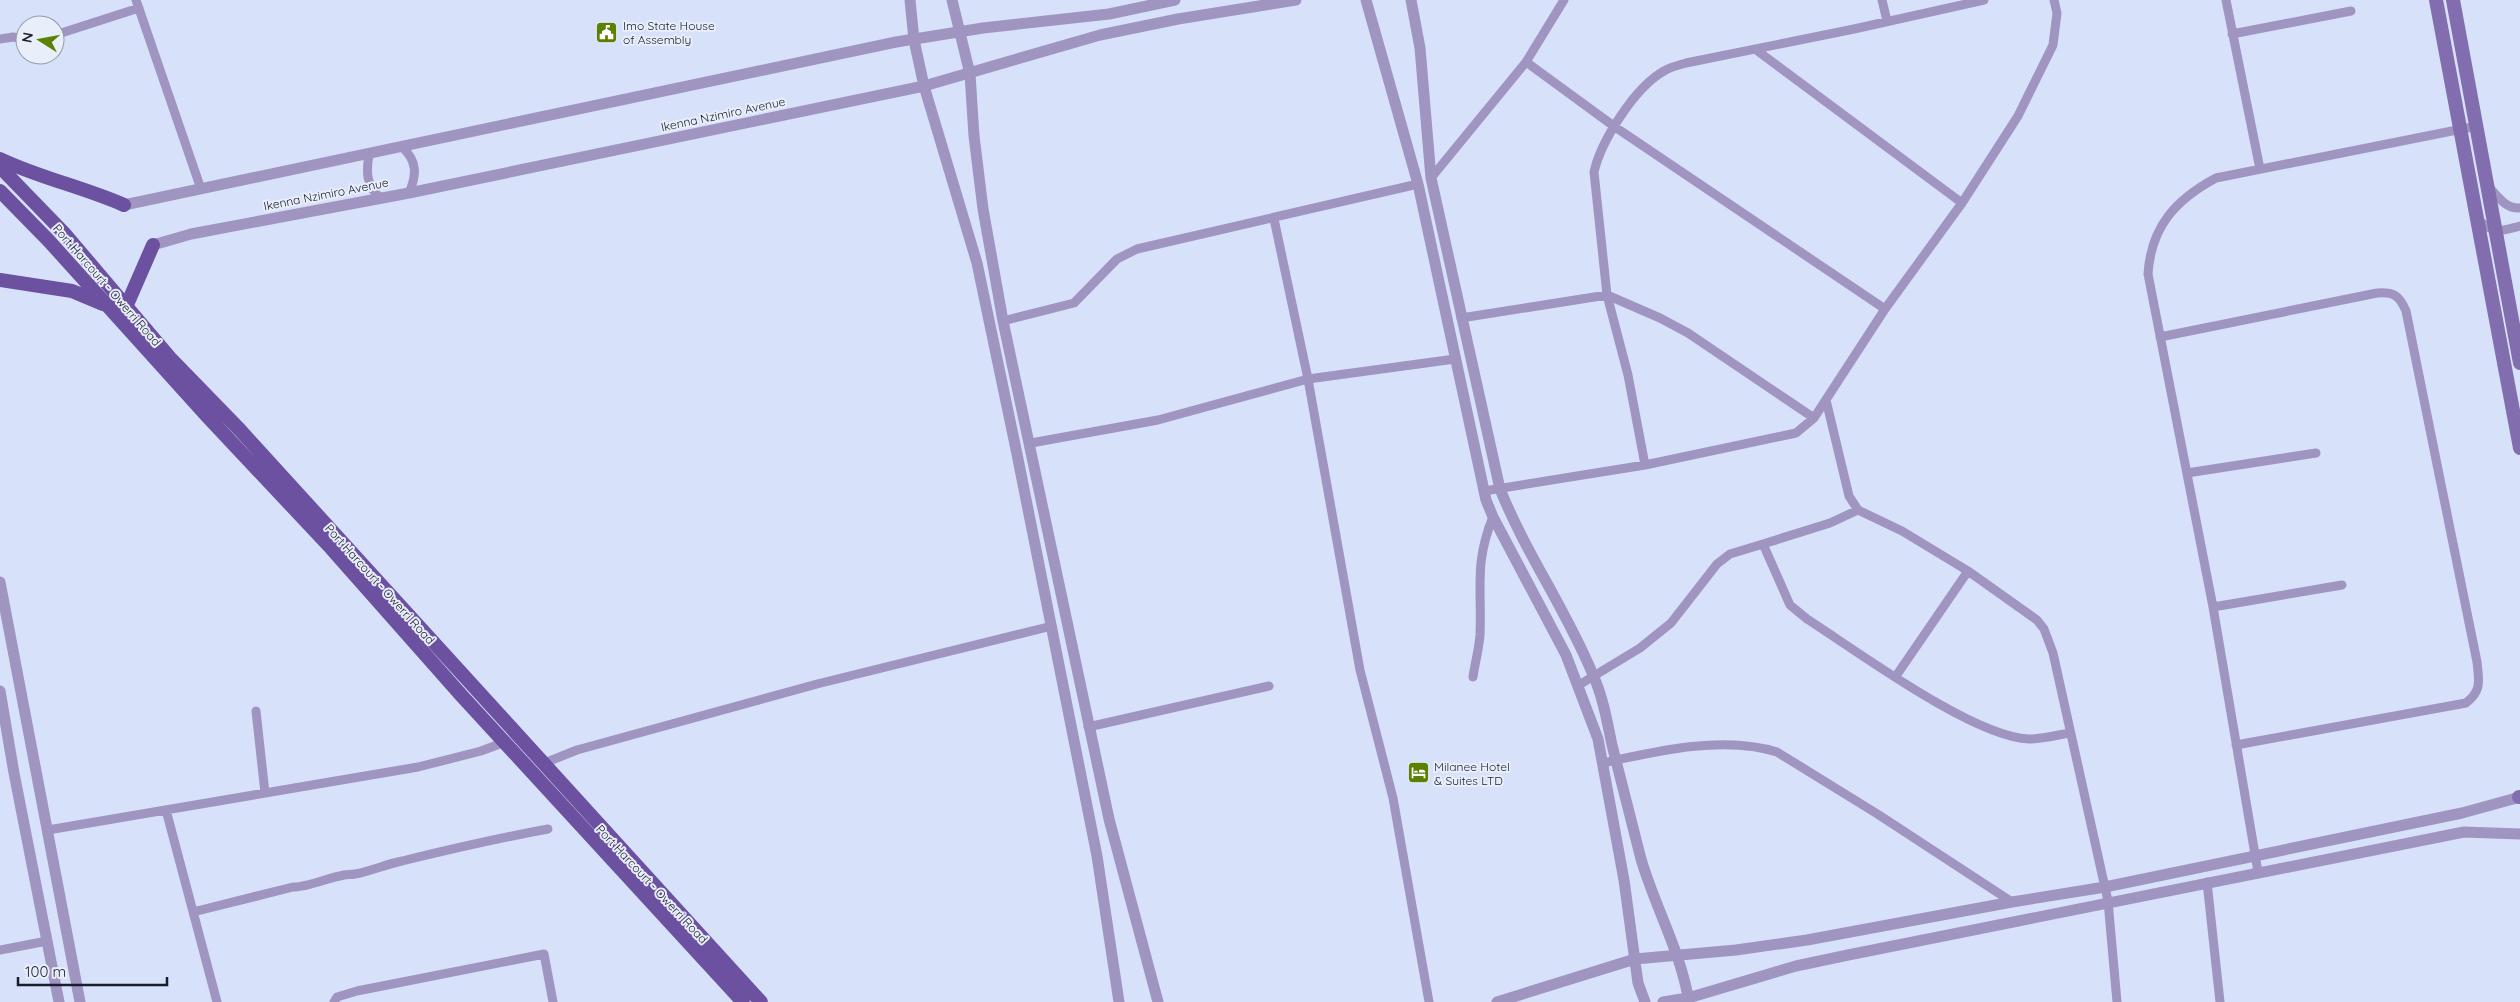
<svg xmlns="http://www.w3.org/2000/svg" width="2520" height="1002" viewBox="0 0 2520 1002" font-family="Quicksand,sans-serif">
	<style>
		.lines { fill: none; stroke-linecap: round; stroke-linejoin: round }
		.minor { stroke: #a094c0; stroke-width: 9 }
		.tertiary { stroke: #a094c0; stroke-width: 11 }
		.secondary { stroke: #826dae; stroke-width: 14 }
		.primary { stroke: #6c51a0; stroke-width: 14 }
		.labels { text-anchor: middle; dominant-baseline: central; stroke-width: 4; stroke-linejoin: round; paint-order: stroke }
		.poi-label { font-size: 12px; fill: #1a1e2a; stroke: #e9eefb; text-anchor: start }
		.street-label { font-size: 12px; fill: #1a1e2a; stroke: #e9eefb }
	</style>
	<rect width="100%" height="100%" fill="#d7e1fa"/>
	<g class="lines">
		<path class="minor" d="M 136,0 L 201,189
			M 1882,0 L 1887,21
			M 2226,0 L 2260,169
			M 2232,34 L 2351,11
			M 55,35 L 139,8
			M 0,39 L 13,37 L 25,39
			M 1755,49 L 1962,203
			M 1526,62 L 1615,127 L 1885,309
			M 403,148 C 417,161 417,175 409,193
			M 369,155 C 366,171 366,187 381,198
			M 1431,178 L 1526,62 L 1564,0
			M 2489,187 C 2497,196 2506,209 2520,208
			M 1274,219 L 1308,379 L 1360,670 L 1393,798 L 1429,1002
			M 2478,219 C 2494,235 2500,231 2520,226
			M 1461,318 L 1607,295 L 1660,318 L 1688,333 L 1814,418
			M 1003,321 L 1074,303 L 1117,259 L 1137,249 L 1418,184
			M 2160,337 L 2377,293 C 2394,292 2399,295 2406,311 L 2477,662 C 2479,682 2482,690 2466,703 L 2236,745
			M 1826,400 L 1849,496 L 1858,510 L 1902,531 L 1968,571 L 2037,620 L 2044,629 L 2053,653 L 2108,901 L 2117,1002
			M 1031,443 L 1158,420 L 1308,379 L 1455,359
			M 1645,465 L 1628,375 L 1607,295 L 1594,172 C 1601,141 1635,87 1664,71 C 1670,67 1679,65 1686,63 L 1854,29 L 1984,0
			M 2187,473 L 2316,453
			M 1484,491 L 1645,465 L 1796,433 L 1814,418 L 1885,309 L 1962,203 L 2018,116 L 2053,45 L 2057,13 L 2054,0
			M 1858,510 L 1830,523 L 1763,544 L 1790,605 L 1807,619 C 1857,651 1973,737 2029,739 C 2042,739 2057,735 2070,733
			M 2213,607 L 2342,585
			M 1896,676 L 1968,571
			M 1473,677 C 1475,663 1479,649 1480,635 C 1482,589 1474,563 1493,517
			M 1579,685 L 1640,648 L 1671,623 L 1717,564 L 1730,554 L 1763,544
			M 256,711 L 265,793
			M 1088,727 L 1269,686
			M 1603,763 C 1656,751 1725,735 1777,752 L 1879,815 L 2012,902
			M 542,764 L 577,750 L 817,684 L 1052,626
			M 166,810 L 217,1002
			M 48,830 L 418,767 L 481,751 L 505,742
			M 2258,872 L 2213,607 L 2148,274 C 2151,227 2175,200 2216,178 L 2477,126
			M 2207,882 L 2220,1002
			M 193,912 L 293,887 C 304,888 328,878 340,876 C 345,874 350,875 355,874 C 371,871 387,864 402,861 C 451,849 499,838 548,829
			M 0,950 L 47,941
			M 334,1002 L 337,997 L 357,991 L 544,954 L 553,1002"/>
		<path class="tertiary" d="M 910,0 L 914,40 L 924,86 L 977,263 L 1017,454 L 1097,856 L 1119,1002
			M 952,0 L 970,74 L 974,136 L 983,209 L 1003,321 L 1109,819 L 1158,1002
			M 1366,0 L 1418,184 L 1486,500 L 1493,517 L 1566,655 L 1598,739 L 1624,880 L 1638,983 L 1645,1002
			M 1411,0 L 1420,48 L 1431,178 L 1500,489 C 1526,554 1567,611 1593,675 C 1603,697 1607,721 1612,745 C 1622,783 1631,821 1641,859 C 1655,907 1681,952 1689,1002
			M 124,205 L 896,42 L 983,28 L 1109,14 L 1175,0
			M 153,245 L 191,234 L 409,193 L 924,86 L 1100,35 L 1178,19 L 1296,0
			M 0,582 L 80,1002
			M 0,691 L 14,773 L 59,1002
			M 1497,1002 L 1635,959 L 1736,950 L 1807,940 L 2012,902 L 2105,887 L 2462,813 L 2520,797
			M 1663,1002 L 1688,998 L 1796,966 L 1848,955 L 2464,832 L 2520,834"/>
		<path class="secondary" d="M 2436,0 L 2520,448
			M 2453,0 L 2520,363
			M 2519,797 L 2520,797"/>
		<path class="primary" d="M 0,159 C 40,178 83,187 124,205
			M 0,167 L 64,233 L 171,359 L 240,430 L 761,1002
			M 0,191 L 49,241 L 207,416 L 331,548 L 461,695 L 743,1002
			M 0,280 L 72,291 L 103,304
			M 126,307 L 153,245"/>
	</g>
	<defs>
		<symbol id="civic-square" viewBox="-11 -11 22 22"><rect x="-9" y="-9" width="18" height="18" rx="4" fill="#5a8102" stroke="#e9eefb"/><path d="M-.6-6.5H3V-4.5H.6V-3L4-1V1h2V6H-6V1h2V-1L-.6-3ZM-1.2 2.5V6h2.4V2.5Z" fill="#fff"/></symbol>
		<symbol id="hotel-square" viewBox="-11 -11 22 22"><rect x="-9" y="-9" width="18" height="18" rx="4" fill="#5a8102" stroke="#e9eefb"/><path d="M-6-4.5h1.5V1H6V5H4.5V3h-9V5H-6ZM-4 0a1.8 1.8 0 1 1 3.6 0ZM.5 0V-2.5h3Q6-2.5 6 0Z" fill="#fff"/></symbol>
	</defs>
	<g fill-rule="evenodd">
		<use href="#civic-square" x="594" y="20" width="25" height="25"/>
		<use href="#hotel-square" x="1406" y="760" width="25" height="25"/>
	</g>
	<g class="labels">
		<g class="poi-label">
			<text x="623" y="25">Imo State House<tspan x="623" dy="14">of Assembly</tspan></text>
			<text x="1434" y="766">Milanee Hotel<tspan x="1434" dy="14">&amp; Suites LTD</tspan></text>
		</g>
		<g class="street-label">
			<text transform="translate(723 114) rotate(-12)">Ikenna Nzimiro Avenue</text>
			<text transform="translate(326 194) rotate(-11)">Ikenna Nzimiro Avenue</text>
			<text transform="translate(107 285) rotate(49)">Port Harcourt - Owerri Road</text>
			<text transform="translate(380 584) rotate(48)">Port Harcourt - Owerri Road</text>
			<text transform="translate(652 884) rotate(47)">Port Harcourt - Owerri Road</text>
		</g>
	</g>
	<g transform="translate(40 40) rotate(281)"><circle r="24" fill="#e9eefb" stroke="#969ba7"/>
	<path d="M0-4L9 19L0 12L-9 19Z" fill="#5a8102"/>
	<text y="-8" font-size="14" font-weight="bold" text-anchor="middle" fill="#1a1e2a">N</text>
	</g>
	<path d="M18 977v8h149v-8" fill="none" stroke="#1a1e2a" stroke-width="2.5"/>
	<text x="25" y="977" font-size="15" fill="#1a1e2a" stroke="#e9eefb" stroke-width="4" paint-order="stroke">100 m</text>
</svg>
